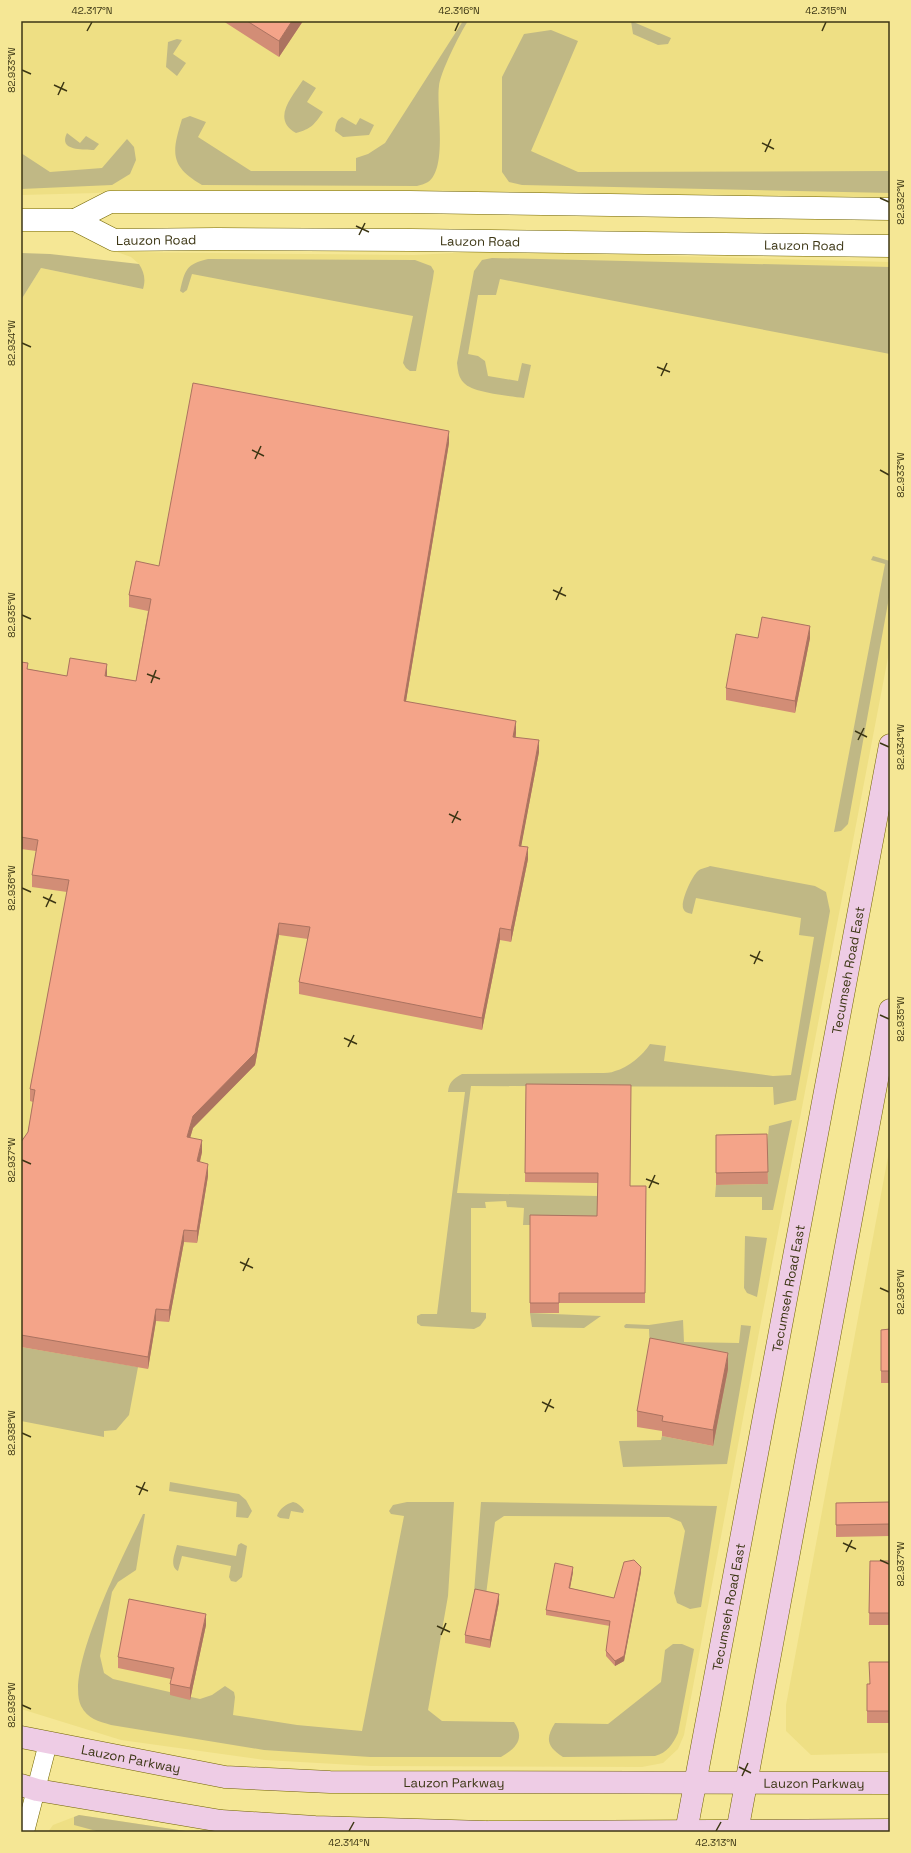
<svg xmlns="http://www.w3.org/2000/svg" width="911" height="1853" viewBox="0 0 911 1853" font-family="'Space Grotesk',sans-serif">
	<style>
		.built { fill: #eedf84 }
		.green { fill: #c0b885 }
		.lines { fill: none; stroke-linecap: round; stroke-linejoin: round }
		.minor-casing { stroke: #716402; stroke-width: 19 }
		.tertiary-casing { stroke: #716402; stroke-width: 23 }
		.secondary-casing { stroke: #716402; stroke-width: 23 }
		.minor { stroke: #fff; stroke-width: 18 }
		.tertiary { stroke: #fff; stroke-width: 22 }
		.secondary { stroke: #eecce5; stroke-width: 22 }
		.wall { fill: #d28d76 }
		.shaded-wall { fill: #ab7360 }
		.building { fill: #f4a489; stroke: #ab7360 }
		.ticks { fill: none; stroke: #3c3614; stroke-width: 1.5 }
		.labels { text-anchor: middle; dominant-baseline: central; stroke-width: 4; stroke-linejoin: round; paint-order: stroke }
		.street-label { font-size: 13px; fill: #3c3614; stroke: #f5e795 }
		.neatline { fill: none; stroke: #3c3614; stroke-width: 1.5 }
		.ticks-label { font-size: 10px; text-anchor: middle; fill: #3c3614 }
	</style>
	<rect width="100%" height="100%" fill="#f5e795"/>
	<path class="built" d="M 21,21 L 890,21 L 890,200 L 119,190 L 97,193 L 21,195 Z
		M 492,251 L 890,262 L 890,647 L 760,1327 L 684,1735 L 678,1749 L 663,1763 L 642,1767 L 371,1766 L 265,1760 L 121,1740 L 21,1709 L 21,300 L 41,268 L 143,289 L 139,264 L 131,257 L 117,252 L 414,255 Z
		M 890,1146 L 890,1753 L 811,1755 L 786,1731 L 786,1705 Z
		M 79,1815 L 192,1832 L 48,1832 L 53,1825 Z"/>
	<path class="green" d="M 463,21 L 468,21 C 460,33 440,73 439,86 C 436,108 448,168 428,182 C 425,184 420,185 417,186 L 202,185 C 169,166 172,152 182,119 L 190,116 L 206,122 L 198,137 L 251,171 L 356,171 L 356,158 L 368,154 L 385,143 Z
		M 631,21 L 671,38 L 668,44 L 658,45 L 633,34 Z
		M 551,30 L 578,41 L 531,151 L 578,172 L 890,171 L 890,193 L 522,185 L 509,182 L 502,172 L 502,77 L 524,34 Z
		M 177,39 L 182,40 L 173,54 L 186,63 L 177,76 L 166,67 L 168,42 Z
		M 303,80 L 316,88 L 307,102 L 323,112 C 314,125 311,129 296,133 C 271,119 292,97 303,80 Z
		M 342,117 L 356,125 L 360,118 L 374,125 L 369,135 L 343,137 L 335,131 C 336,125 336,120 342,117 Z
		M 67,133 L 80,143 L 86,136 L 99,144 L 94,150 C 82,149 58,151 67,133 Z
		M 127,139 L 134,147 L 136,160 L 130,174 L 112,185 L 21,189 L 21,153 L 50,172 L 102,168 Z
		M 21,253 L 50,254 L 139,264 C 144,272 146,279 143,289 L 41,268 L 21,300 Z
		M 492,258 L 890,267 L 890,354 L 500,279 L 496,295 L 478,295 L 468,354 L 478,356 L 485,361 L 488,376 L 518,381 L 522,363 L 531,365 L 524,398 C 510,396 473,393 464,383 C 458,377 458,370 457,363 L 474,271 L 482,260 Z
		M 208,259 L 415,260 L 431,266 L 434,271 L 433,278 L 416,371 L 410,371 L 406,368 L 403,363 L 413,316 L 192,274 L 187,290 L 183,293 L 180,291 C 185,270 186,264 208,259 Z
		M 873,556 L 890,561 L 890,592 L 848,824 L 841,831 L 834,832 L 885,564 L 871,560 Z
		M 710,866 L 815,886 L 826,892 L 830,911 L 796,1100 L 774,1105 L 773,1087 L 471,1086 L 457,1193 L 598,1196 L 597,1225 L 523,1225 L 524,1208 L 507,1207 L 506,1201 L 485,1202 L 486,1208 L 471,1208 L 471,1312 L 486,1313 L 486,1318 L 480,1326 L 474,1329 L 421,1326 L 417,1323 L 417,1316 L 421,1314 L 437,1314 L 465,1092 L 448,1092 C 449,1082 453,1079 462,1074 L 600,1073 C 605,1073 611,1073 615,1071 C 628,1068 643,1055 650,1044 L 666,1046 L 664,1061 L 773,1076 L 791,1075 L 814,937 L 799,935 L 801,918 L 696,898 L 692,914 C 688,913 684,912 683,908 C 681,900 692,876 698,871 C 701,868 706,868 710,866 Z
		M 792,1120 L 773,1210 L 762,1210 L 762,1197 L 715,1197 L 716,1185 L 768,1184 L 767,1146 L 769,1126 Z
		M 745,1236 L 767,1238 L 757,1297 L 747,1293 L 744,1288 Z
		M 530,1313 L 601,1316 L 584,1328 L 532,1327 Z
		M 683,1320 L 684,1342 L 739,1343 L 741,1325 L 751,1326 L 727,1464 L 623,1467 L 619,1441 L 661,1440 L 662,1436 L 713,1446 L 650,1354 L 649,1329 L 625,1328 L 624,1326 L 626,1324 L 649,1325 Z
		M 21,1347 L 138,1367 L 129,1415 L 116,1430 L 104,1431 L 104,1437 L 21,1421 Z
		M 170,1482 L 239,1494 L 246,1500 L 252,1511 L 248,1518 L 236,1517 L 237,1502 L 169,1491 Z
		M 293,1502 C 298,1503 301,1506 304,1510 L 303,1513 L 291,1511 L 289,1519 L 280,1518 L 277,1516 C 279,1509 286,1504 293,1502 Z
		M 407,1502 L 454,1502 L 448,1596 L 428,1710 L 442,1721 L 514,1722 C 526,1739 515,1749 501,1757 L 370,1757 L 264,1750 L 111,1725 C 98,1721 88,1719 81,1706 C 64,1669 126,1551 143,1514 L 145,1514 L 136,1570 L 118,1582 L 112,1592 L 100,1656 L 104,1673 L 113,1679 L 200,1699 L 212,1695 L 225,1686 L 234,1692 L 235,1697 L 233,1715 L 297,1725 L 362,1731 L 404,1516 L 391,1514 L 389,1511 L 393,1505 Z
		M 481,1502 L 717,1506 L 701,1607 L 690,1609 L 677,1603 L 674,1593 L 685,1531 L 681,1522 L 669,1517 L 504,1516 L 495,1522 L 486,1595 L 474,1593 Z
		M 241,1543 L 247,1546 L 242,1577 L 236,1582 L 231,1581 L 229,1577 L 231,1566 L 182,1556 L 178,1571 C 169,1566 175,1553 177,1545 L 236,1556 L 238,1545 Z
		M 673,1644 L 682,1644 L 694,1649 L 678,1733 C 673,1744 667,1753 655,1756 L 563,1757 C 547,1747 545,1739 555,1723 L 608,1724 L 661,1682 L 665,1650 Z
		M 79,1815 L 192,1832 L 100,1832 L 74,1825 L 74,1817 Z"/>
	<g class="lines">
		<defs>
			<path id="minor" d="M 25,1832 L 48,1743"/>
			<g id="tertiary">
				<path id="s1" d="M 21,220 L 75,220 L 114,240 L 217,239 L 412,240 L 890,246"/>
				<path d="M 75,220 L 110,202 L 410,202 L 890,209"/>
			</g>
			<g id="secondary">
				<path id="s2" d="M 21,1737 L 225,1777 L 330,1782 L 890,1783"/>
				<path d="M 21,1785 L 37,1790 L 221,1821 L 315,1827 L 485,1832"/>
				<path d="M 489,1832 L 890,1830"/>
				<path id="s3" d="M 686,1832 L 890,745"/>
				<path d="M 737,1832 L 890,1010"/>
			</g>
		</defs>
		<use href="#minor" class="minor-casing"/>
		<use href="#tertiary" class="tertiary-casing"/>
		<use href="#secondary" class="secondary-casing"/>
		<use href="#minor" class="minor"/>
		<use href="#tertiary" class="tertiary"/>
		<use href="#secondary" class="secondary"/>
	</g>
	<path class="wall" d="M 223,21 L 303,21 L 279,57 Z
		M 449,443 L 406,701 L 516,733 L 516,737 L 539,752 L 521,846 L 528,859 L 511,942 L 500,940 L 482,1030 L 299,994 L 299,982 L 308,939 L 279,935 L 255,1065 L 193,1128 L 190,1137 L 202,1152 L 200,1162 L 208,1176 L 197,1243 L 184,1242 L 169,1322 L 156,1321 L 148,1369 L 21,1347 L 21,1142 L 28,1132 L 33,1102 L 30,1101 L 30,1089 L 67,892 L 32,887 L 32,875 L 36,851 L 21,849 L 21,662 L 28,669 L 67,676 L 107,676 L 136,681 L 148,611 L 129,607 L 129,595 L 159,566 Z
		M 758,638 L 810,638 L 795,713 L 726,700 L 726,688 Z
		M 526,1084 L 630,1186 L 646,1186 L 645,1303 L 559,1303 L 559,1313 L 530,1313 L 530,1215 L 597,1216 L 598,1183 L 525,1182 Z
		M 767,1134 L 768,1184 L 716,1185 L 716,1135 Z
		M 890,1329 L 890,1383 L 881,1383 L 881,1330 Z
		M 728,1369 L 713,1446 L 662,1436 L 662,1431 L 637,1427 L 637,1411 Z
		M 890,1502 L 890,1536 L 836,1537 L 836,1503 Z
		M 870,1561 L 890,1561 L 890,1625 L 869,1625 Z
		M 573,1572 L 570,1588 L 614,1598 L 641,1572 L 624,1661 L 615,1666 L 606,1656 L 606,1651 L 610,1626 L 546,1615 L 546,1610 Z
		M 499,1602 L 490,1648 L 465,1643 L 465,1635 Z
		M 206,1625 L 190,1700 L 170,1695 L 170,1684 L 171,1679 L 118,1668 L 118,1657 Z
		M 890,1662 L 890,1723 L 867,1723 L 867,1684 L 869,1684 Z"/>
	<path class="shaded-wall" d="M 292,21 L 303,21 L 279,57 L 279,41 Z
		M 449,431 L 449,443 L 404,713 L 404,701 Z
		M 810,626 L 810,638 L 795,713 L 795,701 Z
		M 107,664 L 107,676 L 105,676 Z
		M 516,721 L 516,733 L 513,749 L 513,737 Z
		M 539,740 L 539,752 L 519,858 L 519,846 Z
		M 528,847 L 528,859 L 511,942 L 511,930 Z
		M 279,923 L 279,935 L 255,1065 L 193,1128 L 187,1149 L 187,1137 L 193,1116 Z
		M 500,928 L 500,940 L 482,1030 L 482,1018 Z
		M 202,1140 L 202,1152 L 197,1173 L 197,1161 Z
		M 208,1164 L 208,1176 L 197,1243 L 197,1231 Z
		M 184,1230 L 184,1242 L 169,1322 L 169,1310 Z
		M 156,1309 L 156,1321 L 148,1369 L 148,1357 Z
		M 728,1353 L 728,1369 L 713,1446 L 713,1430 Z
		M 573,1567 L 573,1572 L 569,1593 L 569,1588 Z
		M 641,1567 L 641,1572 L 624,1661 L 615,1666 L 615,1661 Z
		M 499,1594 L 499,1602 L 490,1648 L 490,1640 Z
		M 206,1614 L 206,1625 L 190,1700 L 190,1688 Z"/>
	<path class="building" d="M 247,21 L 292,21 L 279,41 Z
		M 193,383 L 449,431 L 404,701 L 516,721 L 513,737 L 539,740 L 519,846 L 528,847 L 511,930 L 500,928 L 482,1018 L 299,982 L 310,927 L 279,923 L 255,1053 L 193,1116 L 187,1137 L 202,1140 L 197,1161 L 208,1164 L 197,1231 L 184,1230 L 169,1310 L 156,1309 L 148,1357 L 21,1335 L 21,1142 L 28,1132 L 35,1090 L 30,1089 L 69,880 L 32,875 L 38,840 L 21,837 L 21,662 L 28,663 L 27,669 L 67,676 L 70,658 L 107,664 L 105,676 L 136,681 L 151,599 L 129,595 L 136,561 L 159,566 Z
		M 762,617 L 810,626 L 795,701 L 726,688 L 736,634 L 758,638 Z
		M 526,1084 L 631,1085 L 630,1186 L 646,1186 L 645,1293 L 559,1293 L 559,1303 L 530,1303 L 530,1215 L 597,1216 L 598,1173 L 525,1173 Z
		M 767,1134 L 768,1172 L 716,1173 L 716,1135 Z
		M 890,1329 L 890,1371 L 881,1371 L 881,1330 Z
		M 650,1338 L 728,1353 L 713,1430 L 662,1421 L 663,1416 L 637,1411 Z
		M 890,1502 L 890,1524 L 836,1525 L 836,1503 Z
		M 634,1560 L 641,1567 L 624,1656 L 615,1661 L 606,1651 L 610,1621 L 546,1610 L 555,1563 L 573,1567 L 569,1588 L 614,1598 L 624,1562 Z
		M 870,1561 L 890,1561 L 890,1613 L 869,1613 Z
		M 475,1589 L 499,1594 L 490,1640 L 465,1635 Z
		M 129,1599 L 206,1614 L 190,1688 L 170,1684 L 174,1668 L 118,1657 Z
		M 869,1662 L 890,1662 L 890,1711 L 867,1711 L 867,1684 L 870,1684 Z"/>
	<path class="ticks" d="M 87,31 L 92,22M 455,31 L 459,22M 822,31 L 826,22M 22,70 L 31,74M 54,85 L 67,91M 58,95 L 64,82M 762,143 L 774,149M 765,152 L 771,139M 880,198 L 889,202M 356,226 L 369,232M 359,235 L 365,223M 22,343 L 31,347M 657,367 L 670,372M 661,376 L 667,363M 252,450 L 264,456M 255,459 L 261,446M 880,470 L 889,475M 553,590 L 566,596M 556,600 L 562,587M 22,615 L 31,619M 147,674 L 160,679M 151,683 L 156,670M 855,731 L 867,737M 858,740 L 864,728M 880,743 L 889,747M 449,814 L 461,820M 452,823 L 458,811M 22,888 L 31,892M 43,897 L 56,903M 46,907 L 52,894M 750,955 L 763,961M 754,964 L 760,951M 880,1015 L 889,1019M 344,1038 L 357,1044M 348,1047 L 354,1035M 22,1160 L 31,1164M 646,1179 L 659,1184M 649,1188 L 655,1175M 240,1262 L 253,1268M 243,1271 L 249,1258M 880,1288 L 889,1292M 542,1402 L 554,1408M 545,1412 L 551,1399M 22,1433 L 31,1437M 136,1486 L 148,1491M 139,1495 L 145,1482M 843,1543 L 856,1549M 846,1552 L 852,1540M 880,1560 L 889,1564M 437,1626 L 450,1632M 441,1635 L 446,1623M 22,1705 L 31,1709M 739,1767 L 751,1773M 742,1776 L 748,1763M 349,1831 L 354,1822M 716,1831 L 721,1822"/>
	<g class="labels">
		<g class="street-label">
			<text stroke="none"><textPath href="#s1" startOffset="140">Lauzon Road</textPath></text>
			<text stroke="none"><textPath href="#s1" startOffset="464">Lauzon Road</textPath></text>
			<text stroke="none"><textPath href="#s1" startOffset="788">Lauzon Road</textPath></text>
			<text stroke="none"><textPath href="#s3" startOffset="877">Tecumseh Road East</textPath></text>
			<text stroke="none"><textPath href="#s3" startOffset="553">Tecumseh Road East</textPath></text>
			<text stroke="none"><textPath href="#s3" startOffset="229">Tecumseh Road East</textPath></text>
			<text stroke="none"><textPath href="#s2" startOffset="112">Lauzon Parkway</textPath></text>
			<text stroke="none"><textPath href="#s2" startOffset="437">Lauzon Parkway</textPath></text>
			<text stroke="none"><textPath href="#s2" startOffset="797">Lauzon Parkway</textPath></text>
		</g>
	</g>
	<rect width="911" height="1853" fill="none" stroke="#f5e795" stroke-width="44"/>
	<rect x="22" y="22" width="867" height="1809" class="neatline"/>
	<g class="ticks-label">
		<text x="92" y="14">42.317°N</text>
		<text x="459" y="14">42.316°N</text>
		<text x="826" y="14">42.315°N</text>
		<text transform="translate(11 70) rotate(-90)" y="4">82.933°W</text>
		<text transform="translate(900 202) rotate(-90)" y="4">82.932°W</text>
		<text transform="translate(11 343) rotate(-90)" y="4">82.934°W</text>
		<text transform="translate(900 475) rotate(-90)" y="4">82.933°W</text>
		<text transform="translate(11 615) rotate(-90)" y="4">82.935°W</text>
		<text transform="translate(900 747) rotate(-90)" y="4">82.934°W</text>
		<text transform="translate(11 888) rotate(-90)" y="4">82.936°W</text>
		<text transform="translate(900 1019) rotate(-90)" y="4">82.935°W</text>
		<text transform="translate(11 1160) rotate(-90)" y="4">82.937°W</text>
		<text transform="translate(900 1292) rotate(-90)" y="4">82.936°W</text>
		<text transform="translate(11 1433) rotate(-90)" y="4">82.938°W</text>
		<text transform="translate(900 1564) rotate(-90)" y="4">82.937°W</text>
		<text transform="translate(11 1705) rotate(-90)" y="4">82.939°W</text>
		<text x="349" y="1846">42.314°N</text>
		<text x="716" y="1846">42.313°N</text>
	</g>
</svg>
